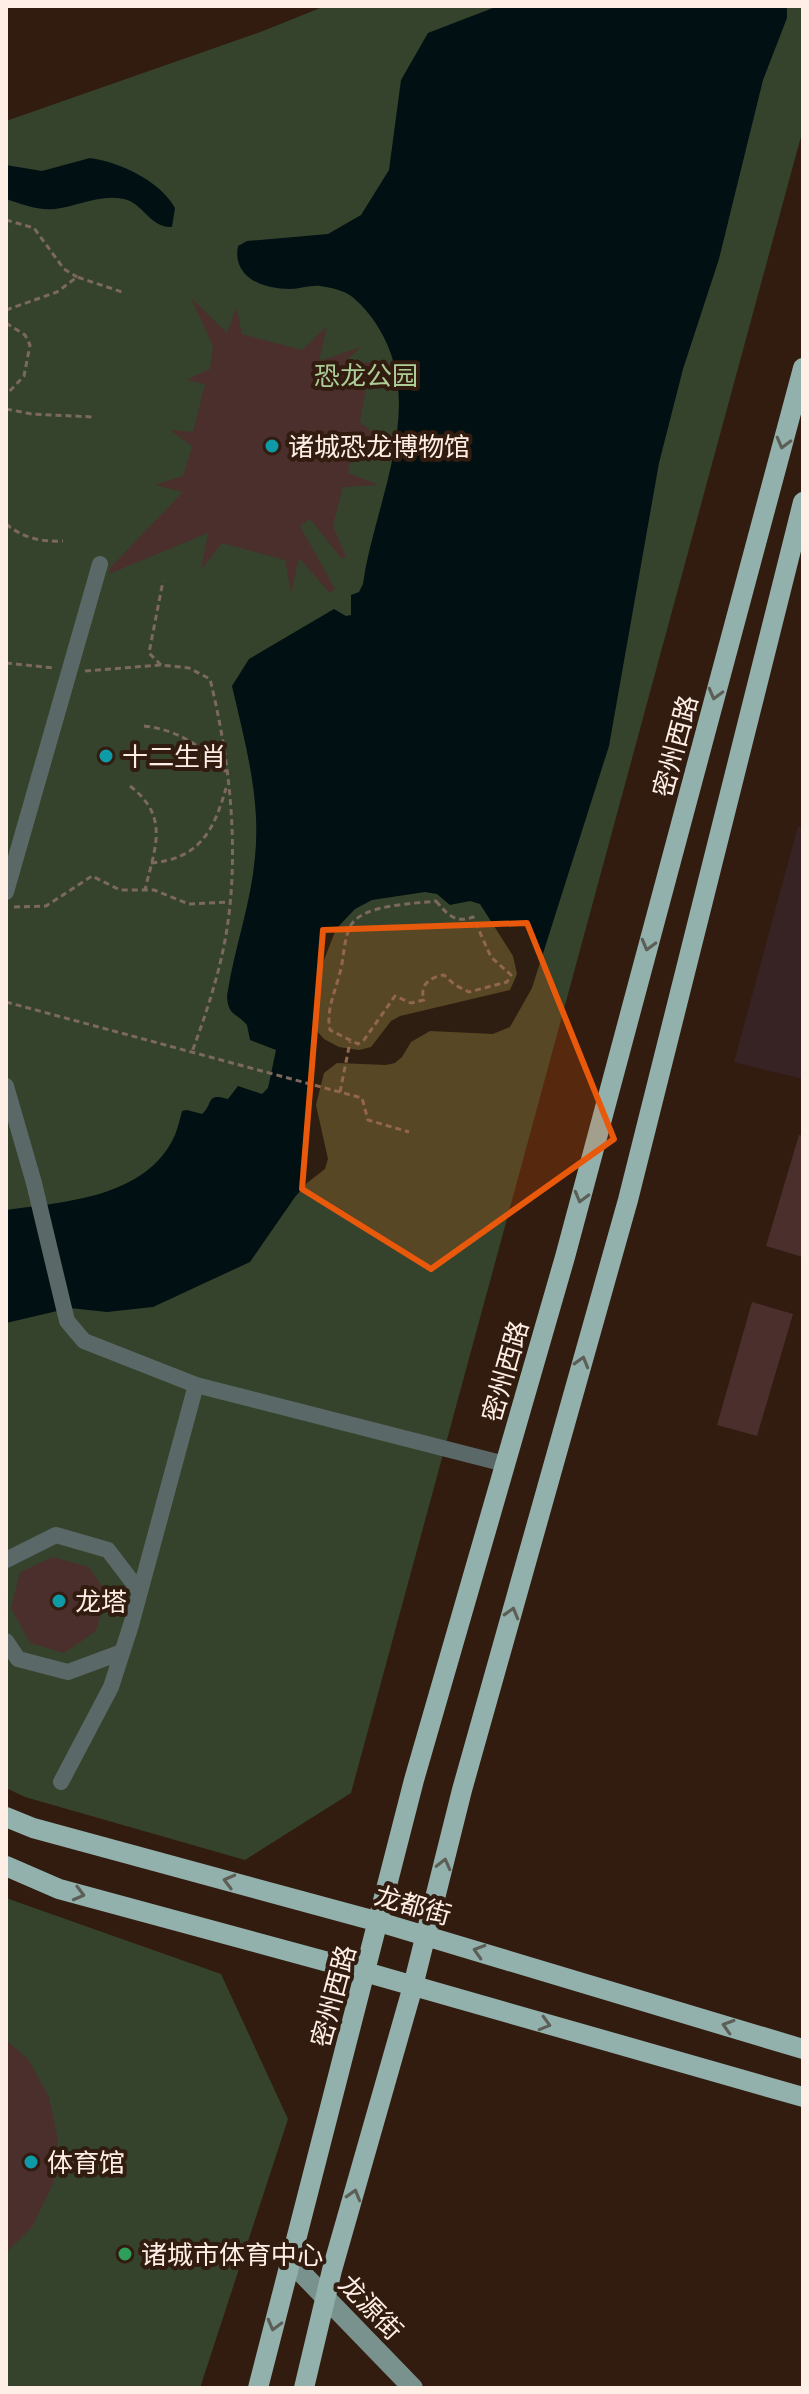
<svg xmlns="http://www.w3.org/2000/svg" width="809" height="2394" viewBox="0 0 809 2394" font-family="'Golos Text','Noto Sans SC',sans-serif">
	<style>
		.commercial { fill: #372323 }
		.green { fill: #35432c }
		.water { fill: #001013; fill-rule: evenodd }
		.building { fill: #4b2f2d }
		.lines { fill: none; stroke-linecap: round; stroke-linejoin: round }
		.path { stroke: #7c695d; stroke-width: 3; stroke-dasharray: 6 4; stroke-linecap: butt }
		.minor { stroke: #5a6967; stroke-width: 16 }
		.secondary { stroke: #79928e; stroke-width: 20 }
		.primary { stroke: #92b1ad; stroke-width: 20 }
		.oneway { stroke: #5d5f56 }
		.marked { fill: #e8590c; fill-opacity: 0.2; stroke: #e8590c; stroke-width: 6; stroke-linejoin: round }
		.culture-dot { fill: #0f9aa8; stroke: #321c0f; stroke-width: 3 }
		.leisure-dot { fill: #2e9e5b; stroke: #321c0f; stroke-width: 3 }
		.labels { text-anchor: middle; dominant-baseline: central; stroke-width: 8; stroke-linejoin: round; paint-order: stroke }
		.park-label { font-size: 26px; fill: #accd97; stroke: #321c0f }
		.poi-label { font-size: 26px; fill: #feeee6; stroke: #321c0f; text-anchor: start }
		.street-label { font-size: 26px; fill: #feeee6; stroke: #321c0f }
	</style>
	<rect width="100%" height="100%" fill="#321c0f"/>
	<path class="commercial" d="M 798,826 L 803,828 L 803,1079 L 734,1062 Z"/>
	<path class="green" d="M 325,6 L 803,6 L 803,129 L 351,1793 L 245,1860 L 25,1797 L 6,1788 L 6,121 L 263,31 Z
		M 6,1898 L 221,1974 L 288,2119 L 200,2388 L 6,2388 Z"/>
	<path class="water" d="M 498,6 L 787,6 L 787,18 L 763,80 L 719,259 L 683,369 L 659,463 L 609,746 L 532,988 L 510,1027 L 493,1034 L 430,1031 L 411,1042 L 402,1057 L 395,1063 L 386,1065 L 337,1063 L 324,1073 L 316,1105 L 328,1159 L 325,1169 L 307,1183 L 295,1197 L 250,1262 L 153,1307 L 107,1312 L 70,1308 L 6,1323 L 6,1210 C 64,1202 147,1198 175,1135 C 178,1127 180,1119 182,1111 L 187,1110 L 202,1114 C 214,1104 205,1092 228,1099 L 238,1086 L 262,1094 L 268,1088 L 276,1050 L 250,1040 L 247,1025 C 236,1012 228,1016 227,996 C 234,949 251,904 255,857 C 261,798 245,743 232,686 L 249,659 L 334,609 L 346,616 L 351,615 L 351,595 L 359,592 L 363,584 C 374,503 428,406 378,327 C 372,316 355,296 344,292 C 337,289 328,287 320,286 C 310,285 300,289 290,289 C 262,289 232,277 238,246 L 247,241 L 328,234 L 361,215 L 389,170 L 401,80 L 428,33 ZM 425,892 L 437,894 L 450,905 L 470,901 L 480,904 L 513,956 L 517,974 L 510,990 L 400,1016 L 391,1021 L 371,1047 L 359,1050 L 339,1047 L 324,1039 L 315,1029 L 315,997 L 324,960 L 336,929 L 355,909 L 372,900 Z
		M 90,158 C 120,162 160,181 175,208 L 172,227 C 150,228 143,203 124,199 C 99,194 79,206 55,209 C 38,211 22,204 6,199 L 6,165 L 42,171 Z"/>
	<path class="building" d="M 191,298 L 227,333 L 236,307 L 242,334 L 302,350 L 327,326 L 319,361 L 361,347 L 344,362 L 389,363 L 367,384 L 360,422 L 389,445 L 356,437 L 348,473 L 379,485 L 343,487 L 333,526 L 346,556 L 342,559 L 310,519 L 300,526 L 335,589 L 330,593 L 299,558 L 291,593 L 285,560 L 222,543 L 201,570 L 208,533 L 109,574 L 110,568 L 183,492 L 155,485 L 183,476 L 192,446 L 170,430 L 193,432 L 205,384 L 186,380 L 210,369 L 213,346 Z
		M 799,1135 L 803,1136 L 803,1257 L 766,1246 Z
		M 752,1302 L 793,1314 L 757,1436 L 717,1425 Z
		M 53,1557 L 89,1567 L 107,1594 L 96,1631 L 64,1653 L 30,1643 L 11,1608 L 20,1572 Z
		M 6,2040 L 28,2059 L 49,2097 L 58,2140 L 53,2184 L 32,2227 L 6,2253 Z"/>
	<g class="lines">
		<path class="path" d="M 6,220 L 34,228 L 64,269 L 77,277
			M 6,310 L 57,292 L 77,277 L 125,293
			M 6,323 L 25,335 L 30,345 L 24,376 L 6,395
			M 6,409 L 32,414 L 94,417
			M 6,524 C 23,538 41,542 63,541
			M 6,663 L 54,668
			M 161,665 L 149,653 L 163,581
			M 85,671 L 161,665 L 189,668 L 210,679 C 230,760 240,852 226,935 C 219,975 206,1014 192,1052
			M 144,726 C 179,730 203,747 226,772
			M 130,786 C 170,817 155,847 145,890
			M 151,863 C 199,859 214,831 226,788
			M 436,901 C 447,914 455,924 473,917 L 491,957 L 511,975 L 507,982 L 469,992 L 455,985 L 444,975 C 431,977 419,984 424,1000 L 411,1003 L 395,996 L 364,1040 L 358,1044 L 330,1030 C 326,1011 334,995 339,976 C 344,961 343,942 350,927 C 361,904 413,904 436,901 Z
			M 14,907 L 46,906 L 92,876 L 120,890 L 154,890 L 189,904 L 229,902
			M 6,1002 L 362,1098 L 368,1120 L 409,1132
			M 340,1092 L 350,1042"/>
		<path class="minor" d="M 6,892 L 100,564
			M 6,1086 L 34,1183 L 67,1321 L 84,1341 L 196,1385 L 505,1464
			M 6,1560 L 56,1535 L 108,1550 L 140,1592
			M 6,1641 L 18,1659 L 68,1672 L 122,1652
			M 61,1782 L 111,1687 L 131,1625 L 196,1385"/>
		<path class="secondary" d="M 291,2262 L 413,2388"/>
		<path class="primary" d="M 6,1817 L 33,1828 L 379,1922 L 803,2049
			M 6,1866 L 59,1889 L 365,1972 L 803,2097
			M 258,2388 L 414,1780 L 565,1257 L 803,368
			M 304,2388 L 332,2270 L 413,1986 L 462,1790 L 628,1200 L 803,502"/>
	</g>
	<defs><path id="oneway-chevron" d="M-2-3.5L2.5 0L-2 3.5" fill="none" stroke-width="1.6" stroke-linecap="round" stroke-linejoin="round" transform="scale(2)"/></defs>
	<g class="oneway">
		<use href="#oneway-chevron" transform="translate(783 443) rotate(105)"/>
		<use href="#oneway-chevron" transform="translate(715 694) rotate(105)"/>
		<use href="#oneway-chevron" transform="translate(648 945) rotate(105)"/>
		<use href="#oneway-chevron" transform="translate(581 1197) rotate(105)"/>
		<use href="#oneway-chevron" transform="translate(582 1362) rotate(-74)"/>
		<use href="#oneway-chevron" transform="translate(512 1613) rotate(-74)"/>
		<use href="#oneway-chevron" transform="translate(444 1864) rotate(-76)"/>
		<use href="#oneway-chevron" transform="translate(229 1881) rotate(-165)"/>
		<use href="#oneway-chevron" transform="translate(79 1894) rotate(15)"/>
		<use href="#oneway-chevron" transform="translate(479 1951) rotate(-163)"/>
		<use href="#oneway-chevron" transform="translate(545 2024) rotate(16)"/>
		<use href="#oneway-chevron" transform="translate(728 2026) rotate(-163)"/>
		<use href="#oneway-chevron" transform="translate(354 2195) rotate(-74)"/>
		<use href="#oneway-chevron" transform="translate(274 2325) rotate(105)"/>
	</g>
	<path class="marked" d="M 527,923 L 614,1139 L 431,1269 L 302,1189 L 323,930 Z"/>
	<g class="culture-dot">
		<circle cx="272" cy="446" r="8"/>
		<circle cx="106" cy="756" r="8"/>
		<circle cx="59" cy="1601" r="8"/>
		<circle cx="31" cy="2162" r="8"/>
	</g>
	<circle class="leisure-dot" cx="125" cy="2254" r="8"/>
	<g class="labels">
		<g class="park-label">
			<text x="366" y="375">恐龙公园</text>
		</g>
		<g class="poi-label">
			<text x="288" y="446">诸城恐龙博物馆</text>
			<text x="122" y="756">十二生肖</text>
			<text x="75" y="1601">龙塔</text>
			<text x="47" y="2162">体育馆</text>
			<text x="141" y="2254">诸城市体育中心</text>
		</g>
		<g class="street-label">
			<text transform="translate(675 746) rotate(-75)">密州西路</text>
			<text transform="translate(505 1371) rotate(-74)">密州西路</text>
			<text transform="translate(413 1905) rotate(16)">龙都街</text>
			<text transform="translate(333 1996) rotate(-75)">密州西路</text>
			<text transform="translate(371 2307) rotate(46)">龙源街</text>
		</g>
	</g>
	<rect width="809" height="2394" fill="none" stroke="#feeee6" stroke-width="16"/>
</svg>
